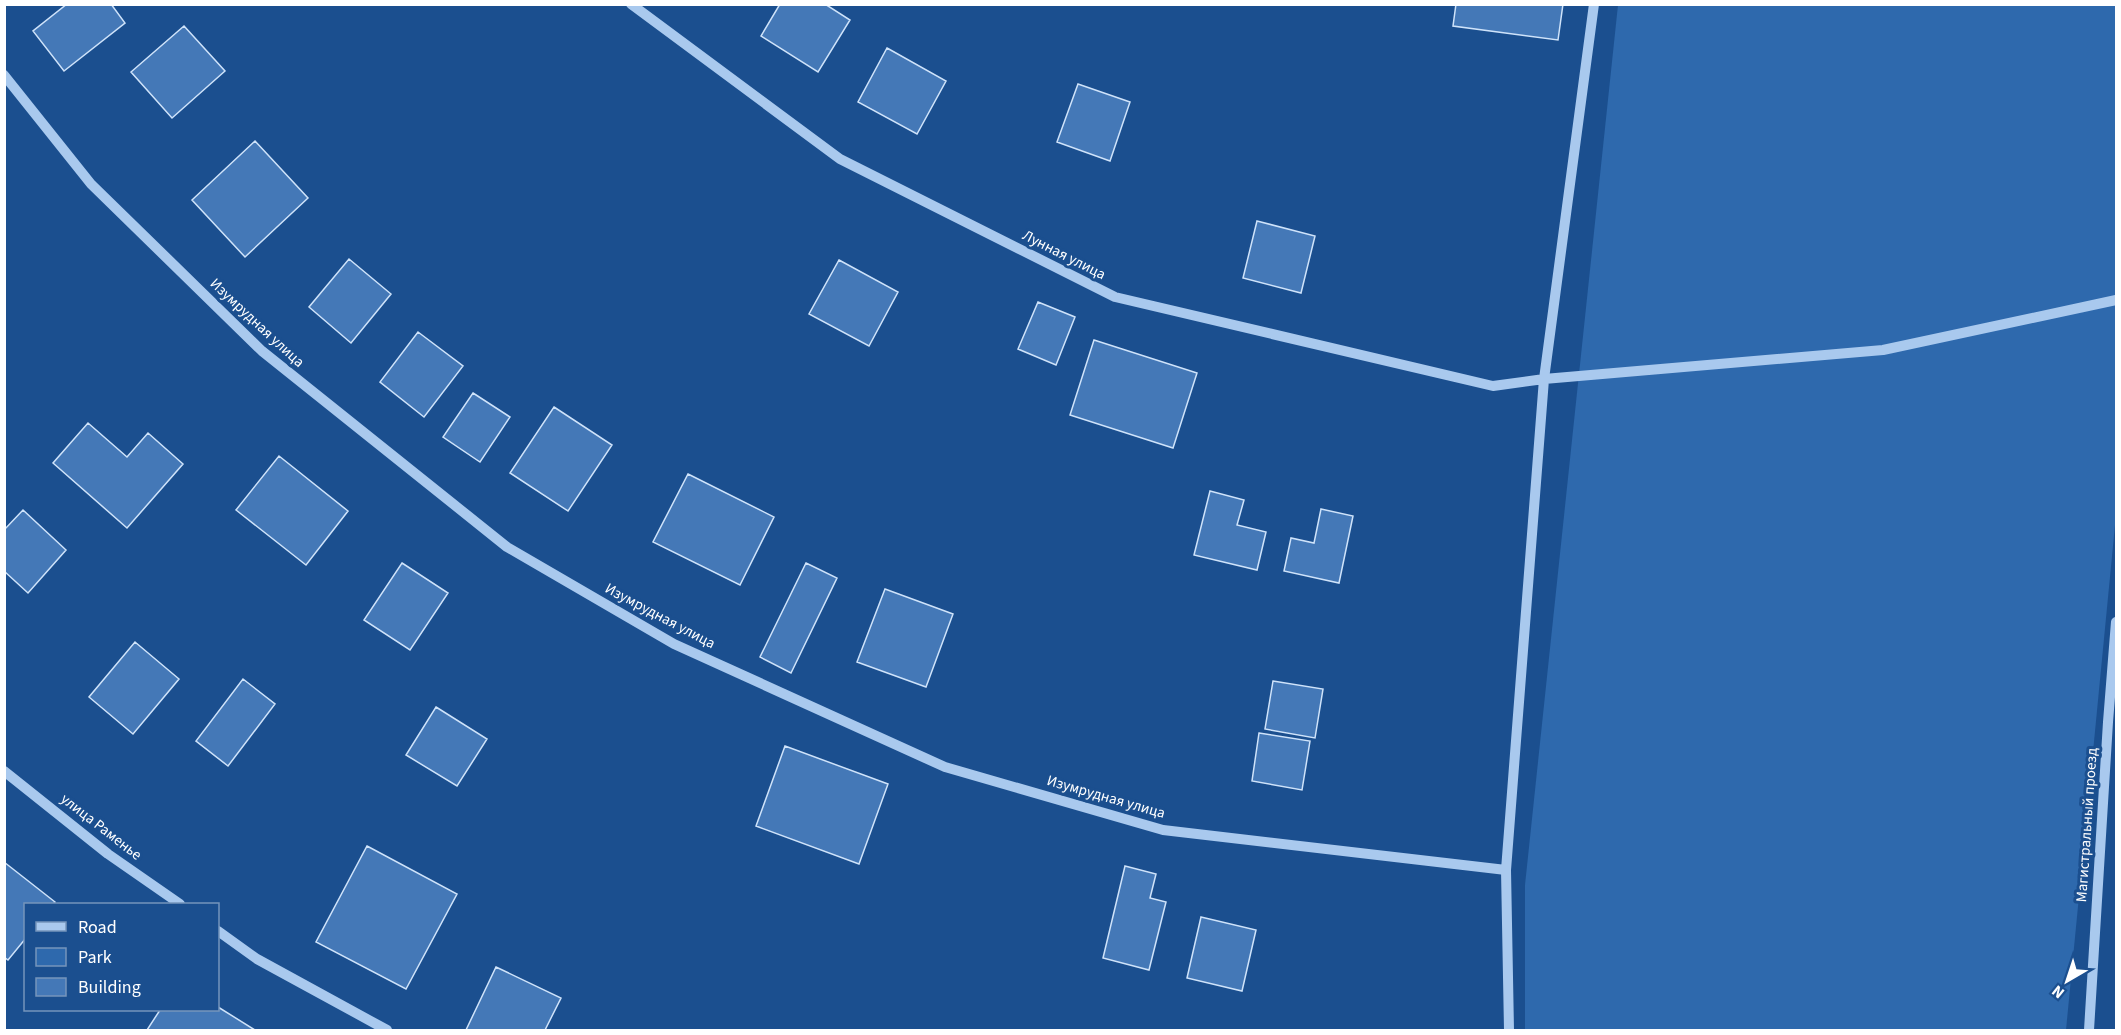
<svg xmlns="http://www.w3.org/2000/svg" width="2121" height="1035" viewBox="0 0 2121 1035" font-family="'Source Sans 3',sans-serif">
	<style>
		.green { fill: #2e69ad }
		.building { fill: #4478b7; stroke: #cfe3fa; stroke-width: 1.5 }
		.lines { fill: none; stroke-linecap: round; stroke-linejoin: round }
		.minor { stroke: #a9c9ee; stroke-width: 10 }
		.labels { text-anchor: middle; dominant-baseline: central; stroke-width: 6; stroke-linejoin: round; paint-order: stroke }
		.street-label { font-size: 15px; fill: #fff; stroke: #1b4f8f }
	</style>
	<rect width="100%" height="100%" fill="#1b4f8f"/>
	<path class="green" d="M 1618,5 L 2116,5 L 2116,515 L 2066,1030 L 1525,1030 L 1525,885 Z"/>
	<path class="building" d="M 67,4 L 111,4 L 125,23 L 64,71 L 33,31 Z
		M 780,4 L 825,4 L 850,20 L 818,72 L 761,36 Z
		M 1456,4 L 1563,4 L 1558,40 L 1453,26 Z
		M 184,26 L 225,71 L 172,118 L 131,72 Z
		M 887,48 L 946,81 L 917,134 L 858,102 Z
		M 1078,84 L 1130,102 L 1110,161 L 1057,142 Z
		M 255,141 L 308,198 L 245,257 L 192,200 Z
		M 1257,221 L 1315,236 L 1301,293 L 1243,278 Z
		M 349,259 L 391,294 L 351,343 L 309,307 Z
		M 839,260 L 898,292 L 869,346 L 809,314 Z
		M 1038,302 L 1075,317 L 1056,365 L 1018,349 Z
		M 418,332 L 463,366 L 424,417 L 380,382 Z
		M 1094,340 L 1197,373 L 1173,448 L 1070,415 Z
		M 473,393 L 510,417 L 480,462 L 443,437 Z
		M 554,407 L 612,445 L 568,511 L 510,473 Z
		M 88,423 L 127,457 L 148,433 L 183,464 L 127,528 L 53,463 Z
		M 279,456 L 348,511 L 306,565 L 236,510 Z
		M 688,474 L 774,517 L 740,585 L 653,542 Z
		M 1210,491 L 1244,500 L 1237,525 L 1266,532 L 1257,570 L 1194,555 Z
		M 1321,509 L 1353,516 L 1339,583 L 1284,571 L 1291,538 L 1314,543 Z
		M 23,510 L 66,550 L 28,593 L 4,571 L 4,530 Z
		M 402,563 L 448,593 L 410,650 L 364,620 Z
		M 806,563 L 837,578 L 791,673 L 760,657 Z
		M 885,589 L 953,614 L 926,687 L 857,662 Z
		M 135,642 L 179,679 L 133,734 L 89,697 Z
		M 243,679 L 275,704 L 228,766 L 196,741 Z
		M 1273,681 L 1323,689 L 1315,738 L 1265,729 Z
		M 436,707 L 487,739 L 457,786 L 406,755 Z
		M 1259,733 L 1310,741 L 1302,790 L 1252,781 Z
		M 785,746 L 888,784 L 859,864 L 756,826 Z
		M 367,846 L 457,894 L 406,989 L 316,942 Z
		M 4,862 L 55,902 L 53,904 L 26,904 L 26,938 L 8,960 L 4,957 Z
		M 1125,866 L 1156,874 L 1150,898 L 1166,902 L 1149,970 L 1103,958 Z
		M 1201,917 L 1256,930 L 1242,991 L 1187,978 Z
		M 496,967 L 561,998 L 545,1030 L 466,1030 Z
		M 218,1007 L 255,1030 L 147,1030 L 160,1010 L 218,1010 Z"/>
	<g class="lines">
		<path class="minor" d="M 631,4 L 840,159 L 1115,297 L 1493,386 L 1544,379 L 1883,350 L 2116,300
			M 4,75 L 91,184 L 262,351 L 507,547 L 674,644 L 945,767 L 1163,830 L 1506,870
			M 4,771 L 108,854 L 180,904
			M 218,931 L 257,959 L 387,1030
			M 1509,1030 L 1506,870 L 1544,379 L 1594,4
			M 2089,1030 L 2108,722 L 2116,622"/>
	</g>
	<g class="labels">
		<g class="street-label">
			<text transform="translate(1064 255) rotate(27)">Лунная улица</text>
			<text transform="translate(257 323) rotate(43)">Изумрудная улица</text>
			<text transform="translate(660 616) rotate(28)">Изумрудная улица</text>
			<text transform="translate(1106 797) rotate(16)">Изумрудная улица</text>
			<text transform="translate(2087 825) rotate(-86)">Магистральный проезд</text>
			<text transform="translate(101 827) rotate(38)">улица Раменье</text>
		</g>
	</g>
	<rect width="2121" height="1035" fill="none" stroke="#ffffff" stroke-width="12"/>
	<rect x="24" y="903" width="195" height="108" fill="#1b4f8f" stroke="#7695bc" stroke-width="1.5"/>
	<rect x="36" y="922" width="30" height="9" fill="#a9c9ee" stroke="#7695bc" stroke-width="1.5"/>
	<text x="78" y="933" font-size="18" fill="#ffffff">Road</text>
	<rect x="36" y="948" width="30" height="18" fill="#2e69ad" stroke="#7695bc" stroke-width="1.5"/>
	<text x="78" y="963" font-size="18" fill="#ffffff">Park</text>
	<rect x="36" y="978" width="30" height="18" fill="#4478b7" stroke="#7695bc" stroke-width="1.5"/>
	<text x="78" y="993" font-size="18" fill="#ffffff">Building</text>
	<g transform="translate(2067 981) rotate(219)" stroke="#1b4f8f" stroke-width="4.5" paint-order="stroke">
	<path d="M0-4.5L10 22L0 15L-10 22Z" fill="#ffffff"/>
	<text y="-9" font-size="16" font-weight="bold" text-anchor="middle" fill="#ffffff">N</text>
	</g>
</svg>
